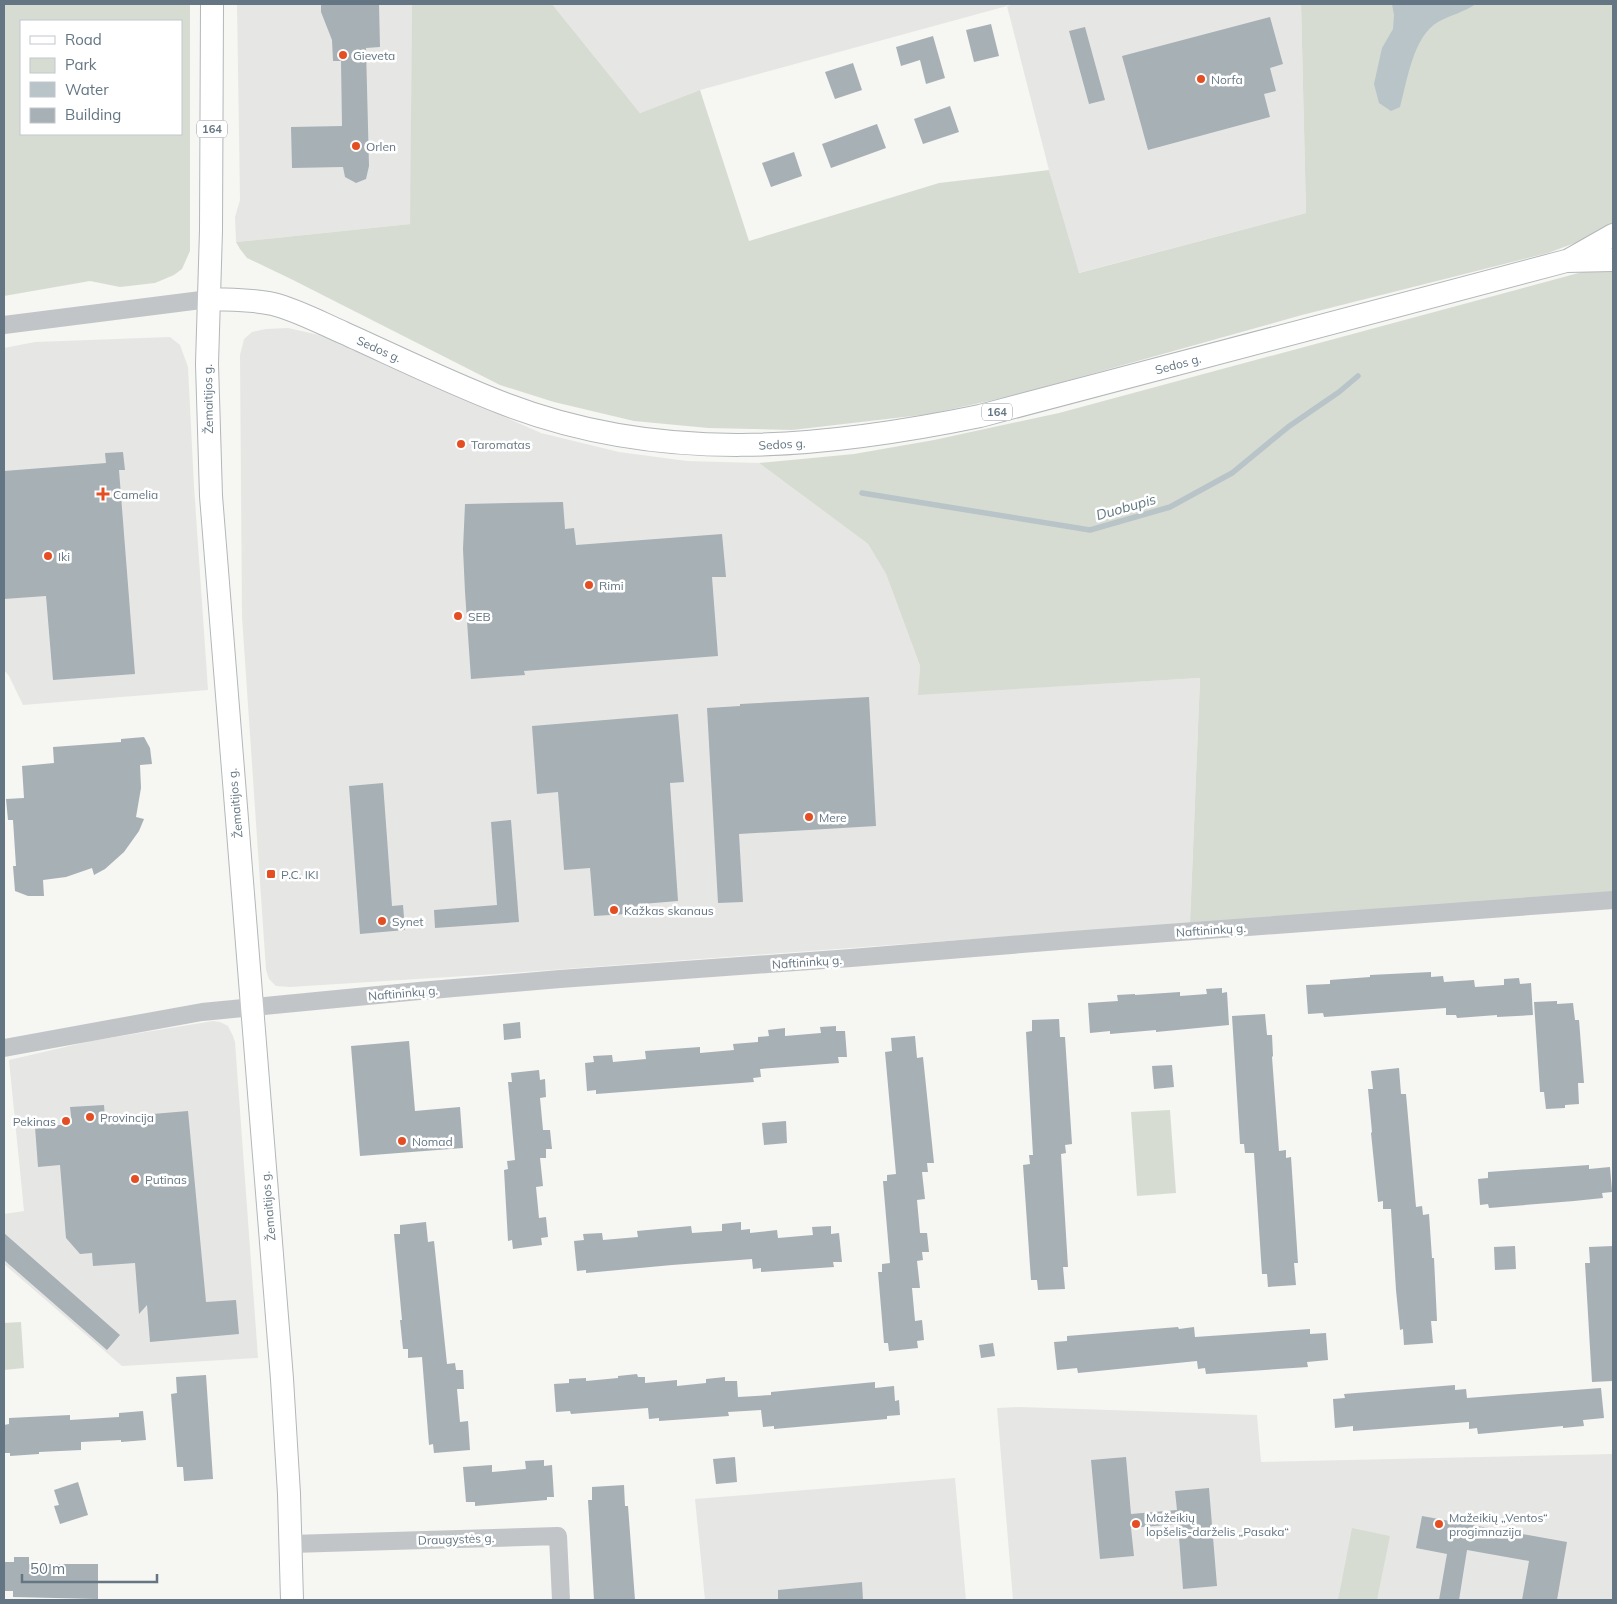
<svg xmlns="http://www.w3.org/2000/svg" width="1617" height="1604" viewBox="0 0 1617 1604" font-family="Mulish,sans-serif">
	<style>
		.built { fill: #e6e7e5 }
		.green { fill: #d7dcd3; fill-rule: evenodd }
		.water { fill: #b8c4c8 }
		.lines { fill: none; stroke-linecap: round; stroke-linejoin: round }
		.stream { stroke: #b8c4c8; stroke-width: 5.5 }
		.building { fill: #a7b0b5 }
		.major-casing { stroke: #b2b7ba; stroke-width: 24 }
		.minor { stroke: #c1c5c8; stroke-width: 18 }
		.major { stroke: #fff; stroke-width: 22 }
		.poi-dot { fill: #e44e23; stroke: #fff; stroke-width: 2 }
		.labels { text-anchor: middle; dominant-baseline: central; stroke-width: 5; stroke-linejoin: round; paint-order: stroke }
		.shield { fill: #fff; stroke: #929fa8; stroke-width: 1 }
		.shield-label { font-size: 11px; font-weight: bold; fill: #647683 }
		.poi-label { font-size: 12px; fill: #647683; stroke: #fff; text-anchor: start }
		.street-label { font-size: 12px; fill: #647683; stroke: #fff }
		.water-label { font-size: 14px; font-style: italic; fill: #607780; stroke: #fff }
	</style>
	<rect width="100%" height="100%" fill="#f6f6f2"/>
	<path class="built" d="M 237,4 L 412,4 L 411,224 L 236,242 L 235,217 L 240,200 Z
		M 552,4 L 1006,4 L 1007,6 L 1014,4 L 1301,4 L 1306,213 L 1078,273 L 1049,170 L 1007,6 L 700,90 L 640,113 Z
		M 288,328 L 319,335 L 541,433 L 619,452 L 687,461 L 759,463 L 868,544 L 886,574 L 920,666 L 919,694 L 1200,678 L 1190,923 L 497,974 L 290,987 L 276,986 L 269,979 L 266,970 L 242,617 L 240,355 L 244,339 L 252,332 L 266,329 Z
		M 170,337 L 180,345 L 188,367 L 194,486 L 208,690 L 23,705 L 9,676 L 4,670 L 4,348 L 35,342 Z
		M 213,1021 L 220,1022 L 228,1026 L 233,1036 L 235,1042 L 258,1358 L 122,1366 L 4,1264 L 4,1214 L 24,1211 L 9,1060 L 91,1041 Z
		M 1020,1407 L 1257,1415 L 1261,1462 L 1613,1454 L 1613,1600 L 1013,1600 L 997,1408 Z
		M 955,1478 L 966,1600 L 705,1600 L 695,1499 Z"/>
	<path class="green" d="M 4,4 L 190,4 L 190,251 L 182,269 L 174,275 L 155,283 L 120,287 L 90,281 L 4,296 ZM 181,21 L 181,134 L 21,134 L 21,21 Z
		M 412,4 L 552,4 L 640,113 L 700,90 L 749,241 L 939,183 L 1049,170 L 1079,273 L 1306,213 L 1301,4 L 1613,4 L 1613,226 L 1591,237 L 1548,253 L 1302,315 L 1016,395 L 930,414 L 792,430 L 708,428 L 634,421 L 554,402 L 500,385 L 291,279 L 247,258 L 240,249 L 236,242 L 410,224 Z
		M 1613,267 L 1613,893 L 1190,923 L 1200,678 L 918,695 L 920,666 L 886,574 L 868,544 L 759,463 L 854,454 L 934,440 L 1059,413 L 1597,268 Z
		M 1170,1110 L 1176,1193 L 1137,1196 L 1131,1112 Z
		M 21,1322 L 24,1368 L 4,1370 L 4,1323 Z
		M 1352,1528 L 1390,1536 L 1377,1600 L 1338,1600 Z"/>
	<path class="water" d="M 1392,4 L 1476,4 C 1464,12 1451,15 1438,22 C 1413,36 1407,82 1400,107 L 1391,111 L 1379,103 L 1374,84 L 1382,48 L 1393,29 L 1394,15 Z"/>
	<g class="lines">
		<path class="stream" d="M 862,493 L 1090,530 L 1170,507 L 1232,473 L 1288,427 L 1339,392 L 1358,376"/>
	</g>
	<path class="building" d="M 321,4 L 379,4 L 380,47 L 366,48 L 369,166 L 366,179 L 356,183 L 345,177 L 343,167 L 292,168 L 291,127 L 342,126 L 341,61 L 333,61 L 332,40 L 321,12 Z
		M 1270,17 L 1283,64 L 1270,68 L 1276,91 L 1264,94 L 1270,117 L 1148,150 L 1122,56 Z
		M 991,24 L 999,56 L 974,62 L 966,30 Z
		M 1085,27 L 1105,100 L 1089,104 L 1069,31 Z
		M 933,36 L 945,78 L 926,84 L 920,60 L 901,66 L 896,47 Z
		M 853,63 L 862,90 L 835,99 L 825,72 Z
		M 950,106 L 959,132 L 923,144 L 914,119 Z
		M 877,124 L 886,148 L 831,168 L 822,144 Z
		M 794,152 L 802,176 L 771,187 L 762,163 Z
		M 123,452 L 125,470 L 119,470 L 135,674 L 53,680 L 46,596 L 4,599 L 4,471 L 106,463 L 105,453 Z
		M 563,502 L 565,529 L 574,528 L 576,545 L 722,534 L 726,577 L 712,577 L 718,656 L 524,671 L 525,675 L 471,679 L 465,592 L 463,549 L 465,504 Z
		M 869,697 L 876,826 L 739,834 L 743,902 L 718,903 L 707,708 L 740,706 L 740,704 Z
		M 678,714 L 684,782 L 670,783 L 678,901 L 642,904 L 643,913 L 594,916 L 590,868 L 564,870 L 558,792 L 537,794 L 532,726 Z
		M 144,737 L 150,748 L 152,764 L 140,765 L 141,788 L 136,817 L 144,819 L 139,831 L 124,852 L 105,869 L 94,875 L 92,868 L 66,877 L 43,880 L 44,896 L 28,896 L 15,891 L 13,866 L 16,866 L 13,820 L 8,820 L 6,799 L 24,798 L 22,766 L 54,763 L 53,747 L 121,742 L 121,739 Z
		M 383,783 L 392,906 L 403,905 L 405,930 L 360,934 L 349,786 Z
		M 511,820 L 519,922 L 435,928 L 434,910 L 497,905 L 491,822 Z
		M 1431,972 L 1431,977 L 1443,976 L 1444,982 L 1474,980 L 1475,987 L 1504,985 L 1504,979 L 1519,978 L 1520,984 L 1531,983 L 1533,1015 L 1497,1017 L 1497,1015 L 1457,1018 L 1456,1015 L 1446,1015 L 1446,1008 L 1324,1017 L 1323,1013 L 1308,1014 L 1306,985 L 1330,984 L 1330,980 L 1370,977 L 1370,975 Z
		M 1222,988 L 1222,993 L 1227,992 L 1229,1025 L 1156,1032 L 1156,1030 L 1110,1034 L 1110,1031 L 1090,1033 L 1088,1003 L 1118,1001 L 1117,995 L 1135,994 L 1135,995 L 1180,992 L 1180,996 L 1207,994 L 1206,989 Z
		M 1557,1001 L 1557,1004 L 1573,1003 L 1575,1020 L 1579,1020 L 1584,1083 L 1578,1083 L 1579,1104 L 1565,1105 L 1565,1108 L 1546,1109 L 1544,1092 L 1540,1092 L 1534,1002 Z
		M 1265,1014 L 1267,1035 L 1272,1035 L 1273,1056 L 1272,1057 L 1279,1151 L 1286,1150 L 1286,1158 L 1291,1157 L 1298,1263 L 1294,1263 L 1296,1285 L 1268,1287 L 1267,1274 L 1262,1274 L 1254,1153 L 1245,1153 L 1244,1144 L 1240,1144 L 1232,1016 Z
		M 1059,1019 L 1060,1037 L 1065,1037 L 1072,1144 L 1065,1145 L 1066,1153 L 1061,1154 L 1068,1267 L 1063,1267 L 1065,1289 L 1038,1290 L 1037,1280 L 1031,1280 L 1023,1165 L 1030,1164 L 1029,1155 L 1033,1155 L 1026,1032 L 1032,1031 L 1032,1020 Z
		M 520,1022 L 521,1038 L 504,1040 L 503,1024 Z
		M 836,1026 L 836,1031 L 845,1031 L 847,1057 L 838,1057 L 839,1063 L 760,1069 L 761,1077 L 753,1078 L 754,1082 L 596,1094 L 596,1090 L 587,1091 L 585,1063 L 594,1062 L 593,1056 L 612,1055 L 613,1062 L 646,1059 L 645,1051 L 700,1047 L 700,1053 L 734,1050 L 733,1044 L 758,1042 L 758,1037 L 769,1036 L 768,1030 L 785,1028 L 785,1036 L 821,1033 L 820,1027 Z
		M 915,1036 L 917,1058 L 923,1057 L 934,1163 L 927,1163 L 928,1172 L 922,1172 L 925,1199 L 917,1200 L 920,1233 L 927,1233 L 929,1252 L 922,1252 L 923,1260 L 917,1261 L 920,1288 L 912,1288 L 915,1321 L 922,1320 L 924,1340 L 917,1341 L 918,1348 L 889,1351 L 888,1343 L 884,1343 L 878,1272 L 882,1272 L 882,1264 L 890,1263 L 883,1181 L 887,1181 L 887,1175 L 896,1174 L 885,1052 L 892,1051 L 891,1038 Z
		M 409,1041 L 415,1111 L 460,1107 L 463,1148 L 360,1156 L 351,1046 Z
		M 1172,1065 L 1174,1087 L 1154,1089 L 1152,1066 Z
		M 1399,1068 L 1401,1094 L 1406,1094 L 1416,1207 L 1422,1206 L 1423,1215 L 1429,1214 L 1432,1258 L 1434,1258 L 1437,1321 L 1431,1321 L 1433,1343 L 1404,1345 L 1403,1329 L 1400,1330 L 1396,1290 L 1391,1209 L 1383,1209 L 1383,1201 L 1378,1202 L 1371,1133 L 1372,1132 L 1368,1089 L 1373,1089 L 1371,1071 Z
		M 539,1070 L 540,1080 L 545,1079 L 546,1097 L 540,1098 L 543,1130 L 550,1130 L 552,1149 L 546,1149 L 546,1158 L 540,1158 L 543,1186 L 536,1187 L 539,1218 L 546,1217 L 548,1237 L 541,1238 L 542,1245 L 513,1249 L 512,1240 L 508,1241 L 504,1170 L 508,1169 L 507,1161 L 515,1160 L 508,1082 L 512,1082 L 511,1073 Z
		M 104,1105 L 105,1118 L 188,1111 L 206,1302 L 236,1300 L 239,1334 L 150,1342 L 147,1305 L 139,1314 L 135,1263 L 93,1266 L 92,1253 L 80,1254 L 66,1238 L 60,1165 L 38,1167 L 35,1127 L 72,1124 L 70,1107 Z
		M 786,1121 L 787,1143 L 764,1145 L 762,1123 Z
		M 1589,1165 L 1589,1169 L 1610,1167 L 1612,1192 L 1602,1193 L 1603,1198 L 1574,1201 L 1489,1208 L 1488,1204 L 1480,1205 L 1478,1179 L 1488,1178 L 1488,1172 Z
		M 426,1222 L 428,1242 L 434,1241 L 447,1364 L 455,1363 L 456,1370 L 463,1370 L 464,1389 L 457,1389 L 460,1422 L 468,1421 L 470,1450 L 434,1453 L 433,1444 L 429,1445 L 422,1357 L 408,1358 L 408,1349 L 403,1349 L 400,1320 L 402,1320 L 394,1234 L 400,1234 L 400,1225 Z
		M 741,1222 L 741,1230 L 750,1229 L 750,1233 L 777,1230 L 778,1238 L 813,1235 L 812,1227 L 831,1226 L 831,1234 L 839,1233 L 842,1262 L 833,1262 L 834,1267 L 761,1272 L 761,1268 L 753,1269 L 752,1259 L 672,1265 L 586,1273 L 586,1270 L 577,1271 L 574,1241 L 584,1240 L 583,1234 L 602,1233 L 603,1240 L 638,1237 L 637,1231 L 691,1226 L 692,1233 L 722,1231 L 722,1224 Z
		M 4,1233 L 120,1335 L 107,1350 L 4,1260 Z
		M 1515,1246 L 1516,1269 L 1495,1270 L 1494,1247 Z
		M 1613,1246 L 1613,1381 L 1592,1382 L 1585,1263 L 1590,1263 L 1589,1247 Z
		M 1178,1327 L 1179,1329 L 1194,1327 L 1195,1337 L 1310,1329 L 1310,1334 L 1326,1333 L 1328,1360 L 1307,1362 L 1308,1367 L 1206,1374 L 1205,1368 L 1198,1369 L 1197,1361 L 1078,1373 L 1077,1368 L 1057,1370 L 1054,1342 L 1067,1341 L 1067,1336 Z
		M 993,1343 L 995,1356 L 981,1358 L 979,1345 Z
		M 637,1374 L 638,1377 L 645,1377 L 645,1383 L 677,1380 L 677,1386 L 706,1383 L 706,1379 L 725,1377 L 725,1381 L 737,1381 L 738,1397 L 771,1395 L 771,1392 L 875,1382 L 875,1388 L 894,1386 L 895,1401 L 899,1400 L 900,1415 L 887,1416 L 887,1419 L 774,1429 L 774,1426 L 763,1427 L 761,1410 L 728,1412 L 729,1416 L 659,1421 L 659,1418 L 649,1419 L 648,1408 L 571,1414 L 570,1411 L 556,1412 L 554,1384 L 569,1383 L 569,1379 L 586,1378 L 586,1381 L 618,1378 L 618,1376 Z
		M 206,1375 L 213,1479 L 184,1481 L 183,1467 L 177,1467 L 171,1394 L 177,1393 L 176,1377 Z
		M 1455,1385 L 1455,1390 L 1466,1389 L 1467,1398 L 1601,1388 L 1604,1418 L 1583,1420 L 1584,1426 L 1563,1428 L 1563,1426 L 1478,1434 L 1477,1428 L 1469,1429 L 1469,1422 L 1353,1431 L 1353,1426 L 1335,1428 L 1333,1399 L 1345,1398 L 1344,1394 Z
		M 143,1411 L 146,1440 L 121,1442 L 121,1440 L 81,1442 L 81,1450 L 39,1452 L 39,1454 L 10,1456 L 10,1453 L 4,1453 L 4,1425 L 9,1424 L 9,1418 L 70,1415 L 70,1420 L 119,1417 L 119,1413 Z
		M 735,1457 L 737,1482 L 716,1484 L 713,1459 Z
		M 1126,1457 L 1131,1514 L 1177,1510 L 1175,1491 L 1209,1488 L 1217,1586 L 1183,1589 L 1178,1524 L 1131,1528 L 1134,1556 L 1100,1559 L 1091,1460 Z
		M 544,1460 L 544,1466 L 552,1465 L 554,1497 L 547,1497 L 547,1500 L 475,1506 L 475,1502 L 466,1502 L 463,1467 L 492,1465 L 492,1472 L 526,1469 L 525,1461 Z
		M 78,1482 L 88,1515 L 60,1524 L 54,1506 L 59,1505 L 54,1490 Z
		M 624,1485 L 625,1506 L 628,1506 L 635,1600 L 594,1600 L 588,1500 L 592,1500 L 592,1487 Z
		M 1422,1516 L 1567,1542 L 1557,1600 L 1522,1600 L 1529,1561 L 1467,1550 L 1459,1600 L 1439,1600 L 1447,1554 L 1416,1548 Z
		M 14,1557 L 29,1557 L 29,1564 L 98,1564 L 98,1599 L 13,1597 L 13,1591 L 4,1591 L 4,1562 L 14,1562 Z
		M 862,1582 L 863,1600 L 778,1600 L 778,1590 Z"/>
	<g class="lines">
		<defs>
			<path id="major" d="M 212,4 L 211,230 L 207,364 L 211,496 L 282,1379 L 289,1494 L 292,1600
				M 1569,260 L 1613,235
				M 209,299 C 230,300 252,299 273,304 C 297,310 321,323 344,333 C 397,357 450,383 505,404 C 661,464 820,449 980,416 L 1566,261 L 1613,260"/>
		</defs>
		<use href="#major" class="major-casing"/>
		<path class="minor" d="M 4,325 L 209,299
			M 4,1048 L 202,1012 L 419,991 L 560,979 L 851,958 L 1072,940 L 1613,900
			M 291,1544 L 558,1536 L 561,1600"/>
		<use href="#major" class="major"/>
	</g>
	<g class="poi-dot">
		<circle cx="343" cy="55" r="5"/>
		<circle cx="1201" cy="79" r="5"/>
		<circle cx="356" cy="146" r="5"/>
		<circle cx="461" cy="444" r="5"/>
		<path d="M100.5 486.5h5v5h5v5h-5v5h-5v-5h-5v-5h5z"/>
		<circle cx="48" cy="556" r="5"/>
		<circle cx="589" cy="585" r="5"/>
		<circle cx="458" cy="616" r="5"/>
		<circle cx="809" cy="817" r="5"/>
		<rect x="266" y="869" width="10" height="10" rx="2.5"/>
		<circle cx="614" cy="910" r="5"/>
		<circle cx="382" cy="921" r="5"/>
		<circle cx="90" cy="1117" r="5"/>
		<circle cx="66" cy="1121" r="5"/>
		<circle cx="402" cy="1141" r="5"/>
		<circle cx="135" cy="1179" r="5"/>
		<circle cx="1136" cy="1524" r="5"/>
		<circle cx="1439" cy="1524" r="5"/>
	</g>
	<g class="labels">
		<g class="shield">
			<rect x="197" y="120.5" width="30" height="17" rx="4"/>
			<rect x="982" y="403.5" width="30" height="17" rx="4"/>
		</g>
		<g class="shield-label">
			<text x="212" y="129">164</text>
			<text x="997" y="412">164</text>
		</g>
		<g class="poi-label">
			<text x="353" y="55">Gieveta</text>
			<text x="1211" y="79">Norfa</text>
			<text x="366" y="146">Orlen</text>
			<text x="471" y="444">Taromatas</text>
			<text x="113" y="494">Camelia</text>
			<text x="58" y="556">Iki</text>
			<text x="599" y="585">Rimi</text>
			<text x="468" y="616">SEB</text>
			<text x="819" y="817">Mere</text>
			<text x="281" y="874">P.C. IKI</text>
			<text x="624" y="910">Kažkas skanaus</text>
			<text x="392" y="921">Synet</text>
			<text x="100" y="1117">Provincija</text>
			<text x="56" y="1121" text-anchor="end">Pekinas</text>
			<text x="412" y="1141">Nomad</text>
			<text x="145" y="1179">Putinas</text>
			<text x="1146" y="1517">Mažeikių<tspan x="1146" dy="14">lopšelis-darželis „Pasaka“</tspan></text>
			<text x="1449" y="1517">Mažeikių „Ventos“<tspan x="1449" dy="14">progimnazija</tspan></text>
		</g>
		<g class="street-label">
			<text transform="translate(379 349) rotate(24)">Sedos g.</text>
			<text transform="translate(1178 364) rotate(-15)">Sedos g.</text>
			<text transform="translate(208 399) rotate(-91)">Žemaitijos g.</text>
			<text transform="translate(782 444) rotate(-3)">Sedos g.</text>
			<text transform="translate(235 803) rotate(-95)">Žemaitijos g.</text>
			<text transform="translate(1211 930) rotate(-4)">Naftininkų g.</text>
			<text transform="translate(807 962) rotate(-4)">Naftininkų g.</text>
			<text transform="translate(403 993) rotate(-5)">Naftininkų g.</text>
			<text transform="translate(268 1206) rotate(-95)">Žemaitijos g.</text>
			<text transform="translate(456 1539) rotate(-2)">Draugystės g.</text>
		</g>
		<g class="water-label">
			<text transform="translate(1126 507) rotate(-16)">Duobupis</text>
		</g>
	</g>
	<rect width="1617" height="1604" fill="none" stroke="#647683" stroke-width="10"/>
	<rect x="20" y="20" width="162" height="115" fill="#ffffff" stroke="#c1c8cd"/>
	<rect x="30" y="36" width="25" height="8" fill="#ffffff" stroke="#c1c8cd"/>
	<text x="65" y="45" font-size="15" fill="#647683">Road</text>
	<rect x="30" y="58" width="25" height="15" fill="#d7dcd3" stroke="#c1c8cd"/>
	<text x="65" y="70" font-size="15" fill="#647683">Park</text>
	<rect x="30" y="82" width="25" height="15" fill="#b8c4c8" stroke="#c1c8cd"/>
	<text x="65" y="95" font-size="15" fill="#647683">Water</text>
	<rect x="30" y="108" width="25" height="15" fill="#a7b0b5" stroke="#c1c8cd"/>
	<text x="65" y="120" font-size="15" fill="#647683">Building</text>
	<path d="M22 1574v8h135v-8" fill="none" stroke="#647683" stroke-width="2.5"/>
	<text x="30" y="1574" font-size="15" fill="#647683" stroke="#ffffff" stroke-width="4" paint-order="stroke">50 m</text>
</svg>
